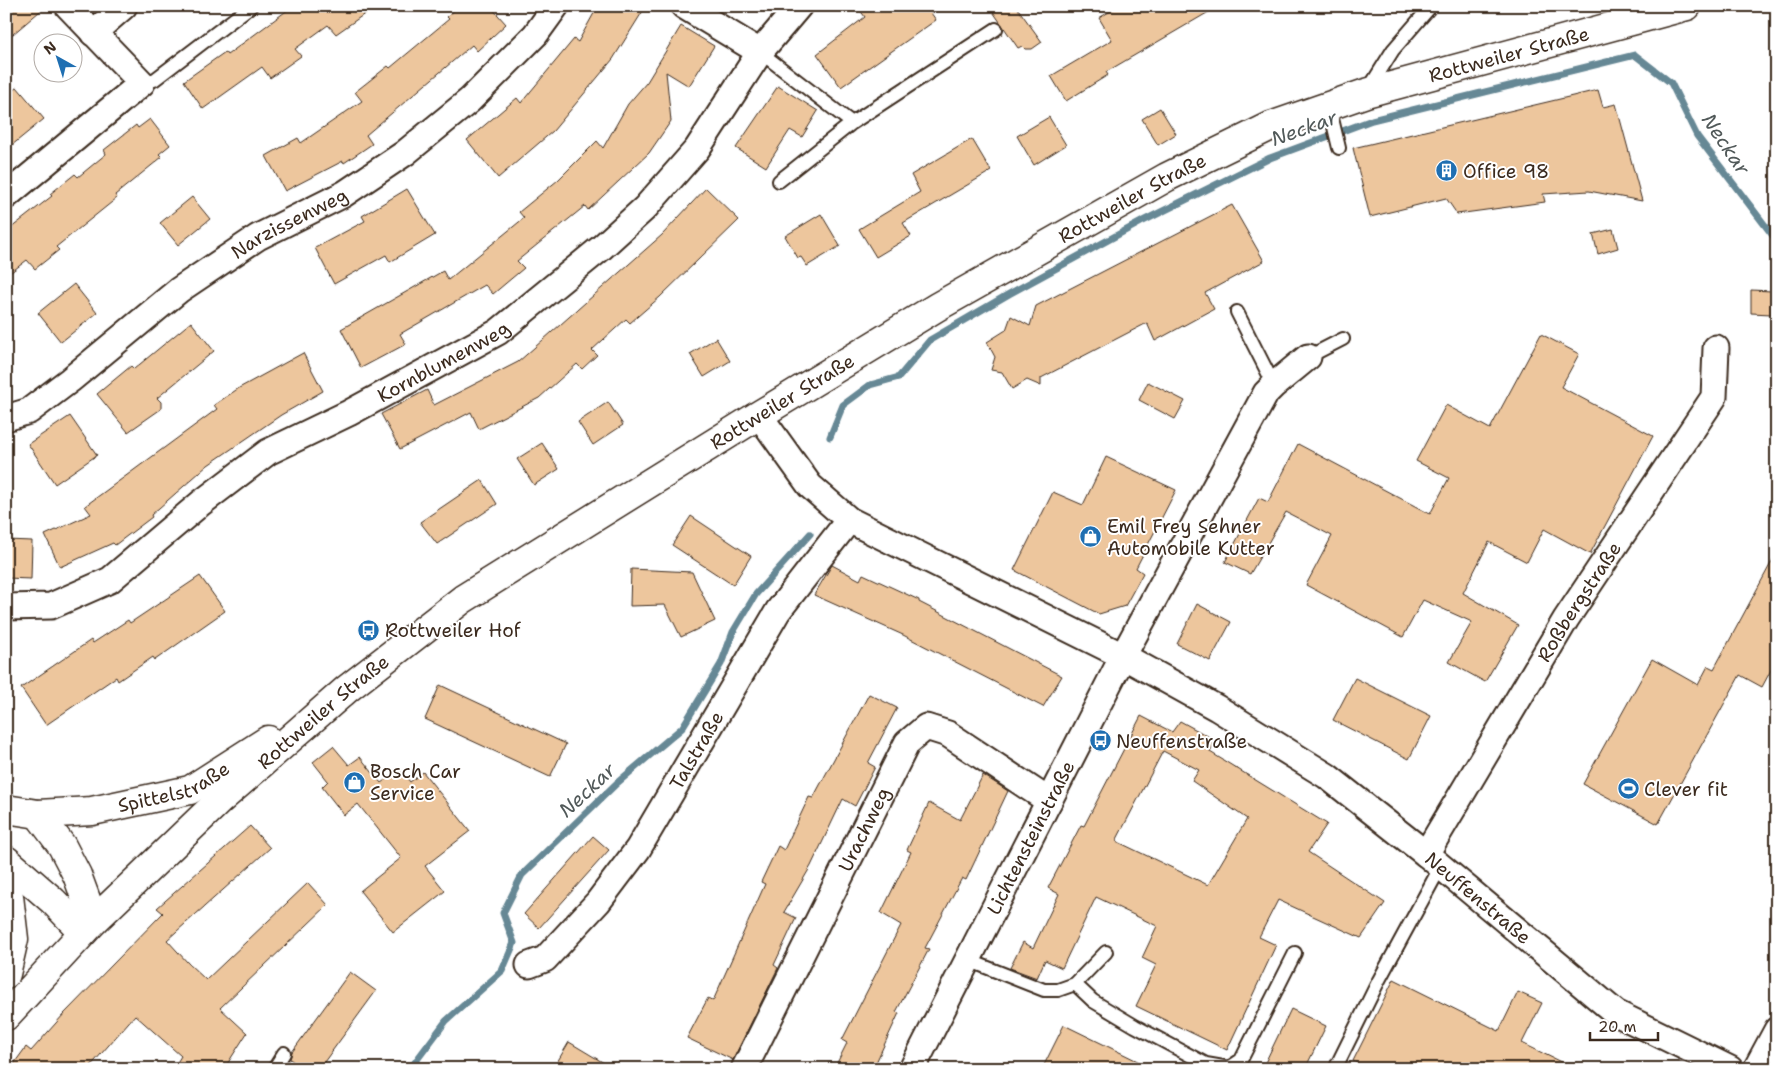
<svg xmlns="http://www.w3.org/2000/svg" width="1783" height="1075" viewBox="0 0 1783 1075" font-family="'Shantell Sans',sans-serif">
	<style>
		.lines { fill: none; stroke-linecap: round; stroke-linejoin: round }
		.stream { stroke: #668895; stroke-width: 7 }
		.building { fill: #edc69d; stroke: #3b2a1e; fill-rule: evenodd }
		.lane-casing { stroke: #3b2a1e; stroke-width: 16 }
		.street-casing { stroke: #3b2a1e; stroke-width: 29 }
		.secondary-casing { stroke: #3b2a1e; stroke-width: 31 }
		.lane { stroke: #fff; stroke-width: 12 }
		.street { stroke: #fff; stroke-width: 25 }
		.secondary { stroke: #fff; stroke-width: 28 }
		.labels { text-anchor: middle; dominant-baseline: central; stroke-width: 4; stroke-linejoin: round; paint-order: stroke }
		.street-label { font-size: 19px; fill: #3b2a1e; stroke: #fff }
		.poi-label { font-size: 19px; fill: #3b2a1e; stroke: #fff; text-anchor: start }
		.water-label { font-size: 20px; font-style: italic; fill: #515959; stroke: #fff }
	</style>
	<rect width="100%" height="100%" fill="#fff"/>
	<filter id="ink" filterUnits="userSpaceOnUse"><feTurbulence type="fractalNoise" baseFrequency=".02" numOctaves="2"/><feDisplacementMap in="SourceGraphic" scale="10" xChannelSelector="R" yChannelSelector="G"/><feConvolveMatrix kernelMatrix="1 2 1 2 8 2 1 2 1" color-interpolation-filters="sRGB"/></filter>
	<g filter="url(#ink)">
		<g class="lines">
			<path class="stream" d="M 830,437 L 843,405 L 870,385 L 899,377 L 930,340 L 1009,294 L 1143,221 L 1270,158 L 1372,120 L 1635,55 L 1671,83 L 1697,136 L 1777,241
				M 410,1069 L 446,1021 L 502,971 L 514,943 L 503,913 L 522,875 L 617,783 L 682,728 L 721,664 L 733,632 L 756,594 L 810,534"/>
		</g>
		<path class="building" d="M 6,6 L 46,6 L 6,40 Z
			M 293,6 L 376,6 L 336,34 L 328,25 L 295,49 L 301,56 L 270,78 L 262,67 L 203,109 L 184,81 L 225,52 L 227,55 Z
			M 459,6 L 490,6 L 506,24 L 477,51 L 472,45 L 366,135 L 372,144 L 344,163 L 343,161 L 285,191 L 266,156 L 298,138 L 301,143 L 362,101 L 355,92 L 388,66 L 390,68 L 449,19 L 447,17 Z
			M 598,6 L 646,6 L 613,59 L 553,131 L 498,178 L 467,140 L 517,98 L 521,103 L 574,39 L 578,42 Z
			M 857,6 L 926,6 L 936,20 L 841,87 L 817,54 L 865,17 Z
			M 989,6 L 1016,6 L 1042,42 L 1032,49 L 1025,49 L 1022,46 L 1018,48 Z
			M 1119,6 L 1219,6 L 1106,72 L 1108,75 L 1066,101 L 1051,76 L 1112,40 L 1099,18 Z
			M 681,26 L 714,46 L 689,86 L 666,72 L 671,121 L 649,153 L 588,210 L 585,206 L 517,261 L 524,268 L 493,294 L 485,285 L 400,334 L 406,344 L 361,368 L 341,329 L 443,271 L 448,280 L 524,218 L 519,212 L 558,180 L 597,141 L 603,148 L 628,104 L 647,82 Z
			M 778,86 L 818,111 L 802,137 L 790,130 L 766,167 L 736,148 Z
			M 17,87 L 44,119 L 6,150 L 6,96 Z
			M 1598,90 L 1603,107 L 1616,104 L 1642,201 L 1589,191 L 1543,194 L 1545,202 L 1457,214 L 1446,198 L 1370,217 L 1353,148 Z
			M 1160,108 L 1176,134 L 1158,145 L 1142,119 Z
			M 1049,117 L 1066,145 L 1034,165 L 1017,136 Z
			M 150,119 L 170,145 L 159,154 L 162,157 L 115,195 L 117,198 L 56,247 L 59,250 L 35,269 L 27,260 L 6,276 L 6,232 L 52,196 L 50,194 L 75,174 L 78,177 L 106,154 L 104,150 L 136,125 L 138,128 Z
			M 972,139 L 991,171 L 903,223 L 911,236 L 876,257 L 859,229 L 920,192 L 911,175 Z
			M 706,188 L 739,220 L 660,297 L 630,323 L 626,319 L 592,350 L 597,355 L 582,369 L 577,364 L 539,398 L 479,429 L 471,412 L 400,449 L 381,414 L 427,390 L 434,405 L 518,362 L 662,235 Z
			M 407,189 L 435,235 L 390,262 L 386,255 L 334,284 L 315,248 L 365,221 L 362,216 Z
			M 192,197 L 210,219 L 178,245 L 160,223 Z
			M 1232,205 L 1264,261 L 1205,293 L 1214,309 L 1155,341 L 1147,323 L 1041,378 L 1041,386 L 1027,380 L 1012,389 L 1002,372 L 991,370 L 995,357 L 987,342 L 1006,330 L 1011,316 L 1030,326 L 1036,306 Z
			M 821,214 L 840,246 L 807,266 L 801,257 L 798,258 L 785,236 Z
			M 1613,229 L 1618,248 L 1598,254 L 1593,234 Z
			M 74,284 L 97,313 L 61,342 L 38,313 Z
			M 1751,290 L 1772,291 L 1771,314 L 1751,313 Z
			M 191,322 L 214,351 L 157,398 L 161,402 L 161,409 L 128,432 L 97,394 L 131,366 L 134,369 Z
			M 1541,334 L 1579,354 L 1561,387 L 1653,436 L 1590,554 L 1544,529 L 1527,562 L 1489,542 L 1463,593 L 1518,625 L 1485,682 L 1449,662 L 1472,622 L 1423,600 L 1403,637 L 1306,585 L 1332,536 L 1286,512 L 1250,574 L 1225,562 L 1259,498 L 1268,502 L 1298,444 L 1430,514 L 1449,478 L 1416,461 L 1446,405 L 1490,429 Z
			M 716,338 L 730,361 L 704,377 L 690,354 Z
			M 303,353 L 323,391 L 281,415 L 208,465 L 151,515 L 152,517 L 115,545 L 113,543 L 60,567 L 45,535 L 91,514 L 85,506 L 217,409 L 214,405 L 239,388 Z
			M 1148,382 L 1185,401 L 1175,419 L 1139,400 Z
			M 608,402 L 623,425 L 593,445 L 578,422 Z
			M 70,416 L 97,455 L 55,484 L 28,444 Z
			M 542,443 L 559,469 L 534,485 L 517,459 Z
			M 1106,457 L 1176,490 L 1136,568 L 1143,573 L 1125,606 L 1099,614 L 1014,570 L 1053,492 L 1083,505 Z
			M 482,480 L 497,504 L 437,544 L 420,522 Z
			M 691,516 L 751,556 L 733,585 L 672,545 Z
			M 6,540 L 32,541 L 31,579 L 6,578 Z
			M 1777,552 L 1777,659 L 1762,687 L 1740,675 L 1658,824 L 1583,784 L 1652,659 L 1698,685 L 1708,666 L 1714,669 Z
			M 832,565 L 860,580 L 863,574 L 919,600 L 919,602 L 1062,676 L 1043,707 L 903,635 L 814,595 Z
			M 631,569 L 692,572 L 715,621 L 681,637 L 665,605 L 630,606 Z
			M 200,576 L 225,611 L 155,660 L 153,657 L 118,681 L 116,677 L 46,725 L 21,688 L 91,640 L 93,643 L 128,620 L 130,623 Z
			M 1197,604 L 1231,622 L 1210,661 L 1177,644 Z
			M 1355,678 L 1431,716 L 1409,759 L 1333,720 Z
			M 440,685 L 566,744 L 550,777 L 425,719 Z
			M 869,694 L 897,708 L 868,763 L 875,767 L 855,806 L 843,799 L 811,866 L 784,912 L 796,918 L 774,965 L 778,968 L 733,1060 L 687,1038 L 708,998 L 713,1001 L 765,884 L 761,882 L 778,846 L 784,850 L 809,797 L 813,798 Z
			M 1141,716 L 1172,732 L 1180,721 L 1215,740 L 1210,752 L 1327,824 L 1308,852 L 1385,903 L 1361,938 L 1278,900 L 1259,937 L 1276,945 L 1227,1050 L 1136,1006 L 1156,965 L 1142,958 L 1157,926 L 1096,897 L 1062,968 L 1045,960 L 1037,978 L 1010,968 L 1023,942 L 1033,948 L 1059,894 L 1048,888 L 1081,825 L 1084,826 ZM 1163,751 L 1199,770 L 1192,781 L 1247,819 L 1208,885 L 1116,841 Z
			M 333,746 L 349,765 L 360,757 L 381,783 L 400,769 L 410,782 L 423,772 L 470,831 L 425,866 L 445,891 L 393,932 L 360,891 L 401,858 L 358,804 L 344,815 L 322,787 L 328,781 L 313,762 Z
			M 983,775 L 1008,791 L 966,880 L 962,878 L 925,948 L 929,949 L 896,1012 L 899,1013 L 873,1069 L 834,1069 L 847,1043 L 842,1040 L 901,925 L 881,913 L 911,852 L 907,850 L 929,803 L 960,820 Z
			M 250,826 L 270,848 L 167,940 L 188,963 L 206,980 L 308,883 L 328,905 L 220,1008 L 247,1033 L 224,1069 L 173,1069 L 181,1056 L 135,1015 L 88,1069 L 10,1069 L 26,1047 L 31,1051 L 64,1014 L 163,913 L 157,908 Z
			M 593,836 L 609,850 L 539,928 L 524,914 Z
			M 350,972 L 376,991 L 319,1069 L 303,1069 L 290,1059 L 292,1052 Z
			M 1394,979 L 1499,1031 L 1518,992 L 1542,1003 L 1522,1043 L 1575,1069 L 1369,1069 L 1353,1061 Z
			M 1291,1009 L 1326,1026 L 1305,1069 L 1262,1069 Z
			M 1064,1025 L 1154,1069 L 1042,1069 Z
			M 569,1042 L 614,1069 L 553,1069 Z"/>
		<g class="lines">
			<defs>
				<path id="lane" d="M 760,52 L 852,123
					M 142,83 L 154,80 L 251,6
					M 1368,90 L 1393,50 L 1431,6
					M 1329,106 L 1339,148
					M 779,181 L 852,123 L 996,29
					M 1237,312 L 1274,385
					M 1308,357 L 1343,339
					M 968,960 L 1044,990 L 1058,990 L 1075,984 L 1106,952
					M 1075,984 L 1093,1001 L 1135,1026 L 1206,1064 L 1229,1068 L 1241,1060 L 1295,953
					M 274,1069 L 284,1053
					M 1335,1069 L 1379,980 L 1441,866"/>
				<g id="street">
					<path d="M 684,6 L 760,52"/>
					<path d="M 93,33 L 124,6"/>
					<path d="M 6,196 L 142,83 L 68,6"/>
					<path id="s1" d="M 759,415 L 810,486 L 849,520 L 1123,656 L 1217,708 L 1327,776 L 1426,854 L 1616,1013 L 1730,1069"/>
					<path id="s2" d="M 6,418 L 29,411 L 70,380 L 179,290 L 258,237 L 344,194 L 405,153 L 470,100 L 535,35 L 556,6"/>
					<path id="s3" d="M 6,607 L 51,606 L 110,580 L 201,503 L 268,452 L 349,413 L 498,332 L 601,248 L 645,208 L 697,149 L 760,52 L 799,6"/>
					<path id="s4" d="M 1426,854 L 1566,619 L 1714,397 L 1716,348"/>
					<path id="s5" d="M 529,965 L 545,959 L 598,902 L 638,849 L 778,611 L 849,520"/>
					<path id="s6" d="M 744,1069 L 907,743 L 926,727 L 948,734 L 1049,801"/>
					<path id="s7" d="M 912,1069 L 1123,656 L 1266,393 L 1274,385 L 1308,357"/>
					<path d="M 1756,1069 L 1777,1030"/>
				</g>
				<g id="secondary">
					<path id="s8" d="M 6,809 L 38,814 L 92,811 L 190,790 L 268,740"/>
					<path d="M 38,814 L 62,846 L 77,875 L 94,921"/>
					<path d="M 6,860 L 53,901 L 83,932"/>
					<path d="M 6,892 L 9,896 L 14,939 L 6,974"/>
					<path id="s9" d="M 6,1016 L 94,921 L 220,800 L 347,689 L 463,599 L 759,415 L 937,307 L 1167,177 L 1271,126 L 1366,93 L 1687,6"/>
				</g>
			</defs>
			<use href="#lane" class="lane-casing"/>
			<use href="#street" class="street-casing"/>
			<use href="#secondary" class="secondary-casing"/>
			<use href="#lane" class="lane"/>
			<use href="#street" class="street"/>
			<use href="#secondary" class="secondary"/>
		</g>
	</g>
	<defs>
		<symbol id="building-disc" viewBox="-11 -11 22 22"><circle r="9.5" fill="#1f6fb2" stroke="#fff"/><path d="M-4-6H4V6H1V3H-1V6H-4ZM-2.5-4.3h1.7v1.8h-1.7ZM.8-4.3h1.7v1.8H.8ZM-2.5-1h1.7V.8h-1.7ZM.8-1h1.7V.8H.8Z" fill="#fff"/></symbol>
		<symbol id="shop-disc" viewBox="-11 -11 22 22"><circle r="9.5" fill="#1f6fb2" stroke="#fff"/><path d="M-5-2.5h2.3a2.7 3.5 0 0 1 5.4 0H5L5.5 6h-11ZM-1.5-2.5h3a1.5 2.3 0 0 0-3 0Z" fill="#fff"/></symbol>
		<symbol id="bus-disc" viewBox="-11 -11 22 22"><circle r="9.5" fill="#1f6fb2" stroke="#fff"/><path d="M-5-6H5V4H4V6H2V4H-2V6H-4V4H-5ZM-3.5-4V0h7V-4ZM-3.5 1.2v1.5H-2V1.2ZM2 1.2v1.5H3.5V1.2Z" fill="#fff"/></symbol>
		<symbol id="stadium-disc" viewBox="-11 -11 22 22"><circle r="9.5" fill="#1f6fb2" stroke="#fff"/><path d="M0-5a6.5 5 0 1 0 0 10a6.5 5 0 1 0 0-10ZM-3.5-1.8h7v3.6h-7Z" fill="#fff"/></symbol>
	</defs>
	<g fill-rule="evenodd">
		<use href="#building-disc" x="1434" y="158" width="25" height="25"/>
		<use href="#shop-disc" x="1078" y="524" width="25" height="25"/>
		<use href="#bus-disc" x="356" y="618" width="25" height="25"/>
		<use href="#bus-disc" x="1088" y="728" width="25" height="25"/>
		<use href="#shop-disc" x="342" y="770" width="25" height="25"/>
		<use href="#stadium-disc" x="1616" y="776" width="25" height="25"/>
	</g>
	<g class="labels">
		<g class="street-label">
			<text stroke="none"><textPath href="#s9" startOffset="1805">Rottweiler Straße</textPath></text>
			<text stroke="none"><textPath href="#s9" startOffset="1400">Rottweiler Straße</textPath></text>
			<text stroke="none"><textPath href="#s2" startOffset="346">Narzissenweg</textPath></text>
			<text stroke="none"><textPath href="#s3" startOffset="510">Kornblumenweg</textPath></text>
			<text stroke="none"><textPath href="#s9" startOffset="995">Rottweiler Straße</textPath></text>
			<text stroke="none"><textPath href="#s4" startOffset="295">Roßbergstraße</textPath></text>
			<text stroke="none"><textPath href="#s9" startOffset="440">Rottweiler Straße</textPath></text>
			<text stroke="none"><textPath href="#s5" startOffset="276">Talstraße</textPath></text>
			<text stroke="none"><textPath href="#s8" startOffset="172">Spittelstraße</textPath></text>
			<text stroke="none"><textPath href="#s6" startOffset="268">Urachweg</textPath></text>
			<text stroke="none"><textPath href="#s7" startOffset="260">Lichtensteinstraße</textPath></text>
			<text stroke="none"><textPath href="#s1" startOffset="876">Neuffenstraße</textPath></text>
		</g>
		<g class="poi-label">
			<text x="1463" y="171">Office 98</text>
			<text x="1107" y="526">Emil Frey Sehner<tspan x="1107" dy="22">Automobile Kutter</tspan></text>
			<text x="385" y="630">Rottweiler Hof</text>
			<text x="1116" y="741">Neuffenstraße</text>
			<text x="370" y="771">Bosch Car<tspan x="370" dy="22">Service</tspan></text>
			<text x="1644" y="789">Clever fit</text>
		</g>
		<g class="water-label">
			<text transform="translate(1304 128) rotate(-20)">Neckar</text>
			<text transform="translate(1726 144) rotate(56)">Neckar</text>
			<text transform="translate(587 790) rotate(-43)">Neckar</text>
		</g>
	</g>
	<rect width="1783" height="1075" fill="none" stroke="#fff" stroke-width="25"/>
	<rect x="12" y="12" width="1758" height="1050" fill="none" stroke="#3b2a1e" stroke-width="2" filter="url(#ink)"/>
	<g transform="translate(58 58) rotate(321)"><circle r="24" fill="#ffffff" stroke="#b1aaa5"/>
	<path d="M0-4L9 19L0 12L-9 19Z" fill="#1f6fb2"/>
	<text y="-8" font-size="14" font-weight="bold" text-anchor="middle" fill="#3b2a1e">N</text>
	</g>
	<path d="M1590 1032v8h68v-8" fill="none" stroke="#3b2a1e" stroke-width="2.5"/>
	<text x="1598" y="1032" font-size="15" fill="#3b2a1e" stroke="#ffffff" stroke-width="4" paint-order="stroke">20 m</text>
</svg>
